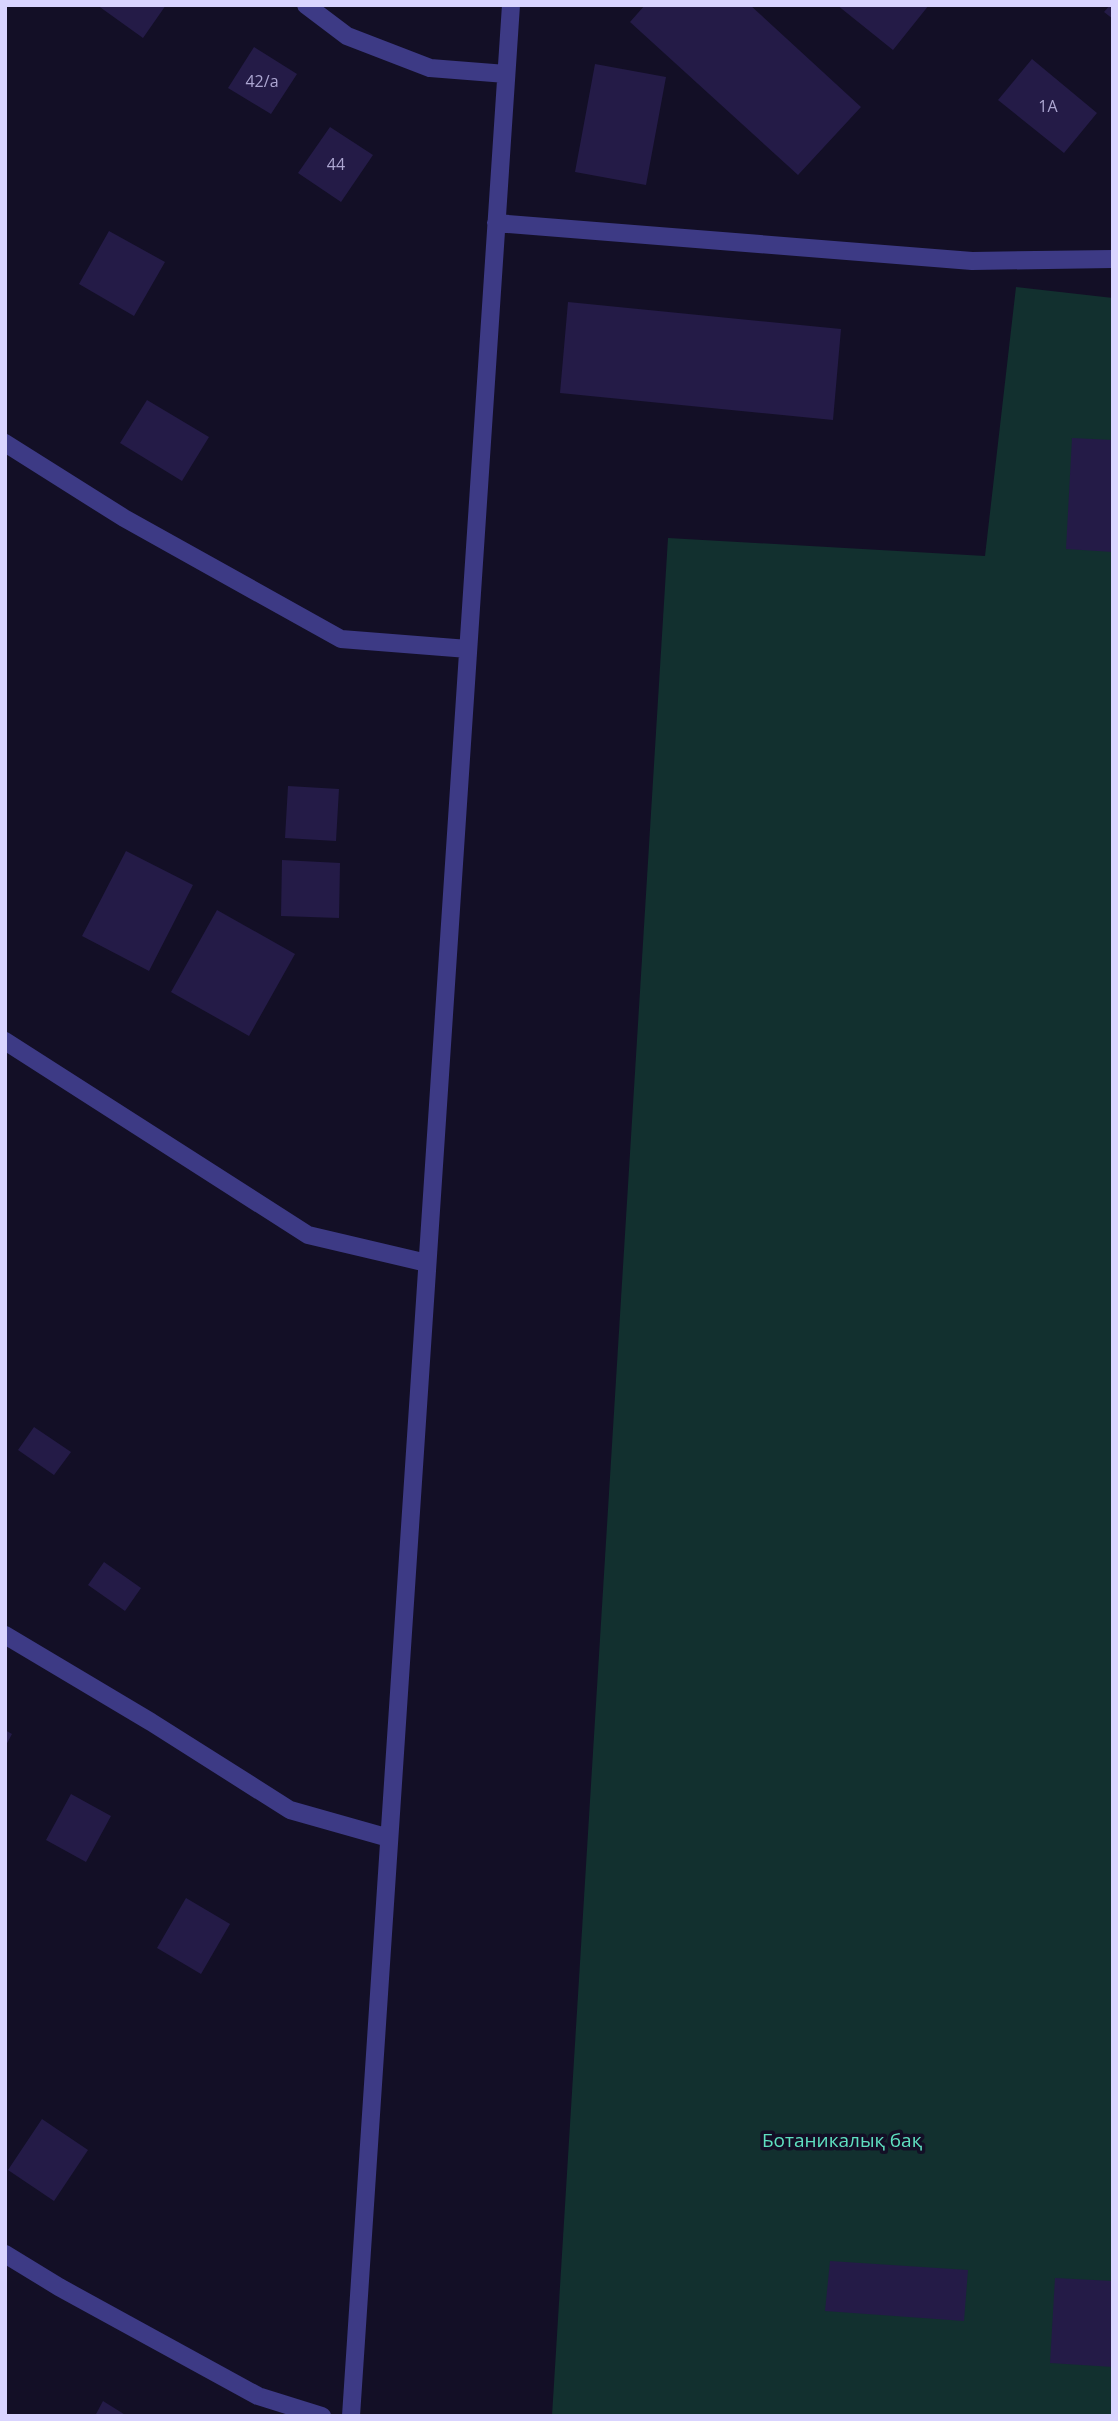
<svg xmlns="http://www.w3.org/2000/svg" width="1118" height="2421" viewBox="0 0 1118 2421" font-family="'Open Sans',sans-serif">
	<style>
		.green { fill: #12302f }
		.building { fill: #241b47 }
		.lines { fill: none; stroke-linecap: round; stroke-linejoin: round }
		.minor { stroke: #3d3a85; stroke-width: 18 }
		.labels { text-anchor: middle; dominant-baseline: central; stroke-width: 7; stroke-linejoin: round; paint-order: stroke }
		.number-label { font-size: 16px; fill: #aca6d1 }
		.park-label { font-size: 19px; fill: #5fe0c0; stroke: #130f26 }
	</style>
	<rect width="100%" height="100%" fill="#130f26"/>
	<path class="green" d="M 1016,287 L 1113,298 L 1113,2416 L 552,2416 L 668,538 L 985,556 Z"/>
	<path class="building" d="M 97,5 L 166,5 L 143,38 Z
		M 645,5 L 750,5 L 861,107 L 798,175 L 630,22 Z
		M 837,5 L 929,5 L 893,50 Z
		M 1110,5 L 1113,5 L 1113,19 L 1104,12 Z
		M 254,47 L 297,74 L 271,114 L 228,88 Z
		M 1032,59 L 1097,113 L 1064,153 L 998,100 Z
		M 595,64 L 666,77 L 646,185 L 575,172 Z
		M 330,127 L 373,155 L 341,202 L 298,173 Z
		M 109,231 L 165,262 L 134,316 L 79,284 Z
		M 568,302 L 841,329 L 833,420 L 560,393 Z
		M 147,400 L 209,437 L 182,481 L 120,443 Z
		M 1072,438 L 1113,440 L 1113,552 L 1066,549 Z
		M 288,786 L 339,789 L 336,841 L 285,838 Z
		M 126,851 L 193,885 L 149,971 L 82,936 Z
		M 282,860 L 340,863 L 339,918 L 281,916 Z
		M 217,910 L 295,954 L 249,1036 L 171,992 Z
		M 34,1427 L 71,1452 L 54,1475 L 18,1450 Z
		M 104,1562 L 141,1588 L 125,1611 L 88,1585 Z
		M 5,1730 L 12,1734 L 5,1747 Z
		M 71,1794 L 111,1816 L 86,1862 L 46,1840 Z
		M 186,1898 L 230,1924 L 201,1974 L 157,1948 Z
		M 42,2119 L 88,2150 L 54,2201 L 8,2170 Z
		M 830,2261 L 968,2270 L 964,2321 L 825,2311 Z
		M 1055,2278 L 1113,2281 L 1113,2367 L 1050,2363 Z
		M 103,2401 L 127,2416 L 95,2416 Z"/>
	<g class="lines">
		<path class="minor" d="M 306,5 L 347,36 L 430,68 L 506,74
			M 496,223 L 972,261 L 1113,259
			M 5,443 L 124,518 L 341,639 L 468,649
			M 5,1041 L 308,1235 L 427,1263
			M 5,1635 L 151,1722 L 290,1810 L 389,1838
			M 5,2254 L 59,2287 L 258,2396 L 322,2416
			M 351,2416 L 511,5"/>
	</g>
	<g class="labels">
		<g class="number-label">
			<text x="262" y="81">42/а</text>
			<text x="1048" y="106">1А</text>
			<text x="336" y="164">44</text>
		</g>
		<g class="park-label">
			<text x="842" y="2140">Ботаникалық бақ</text>
		</g>
	</g>
	<rect width="1118" height="2421" fill="none" stroke="#d9d4ff" stroke-width="14"/>
</svg>
